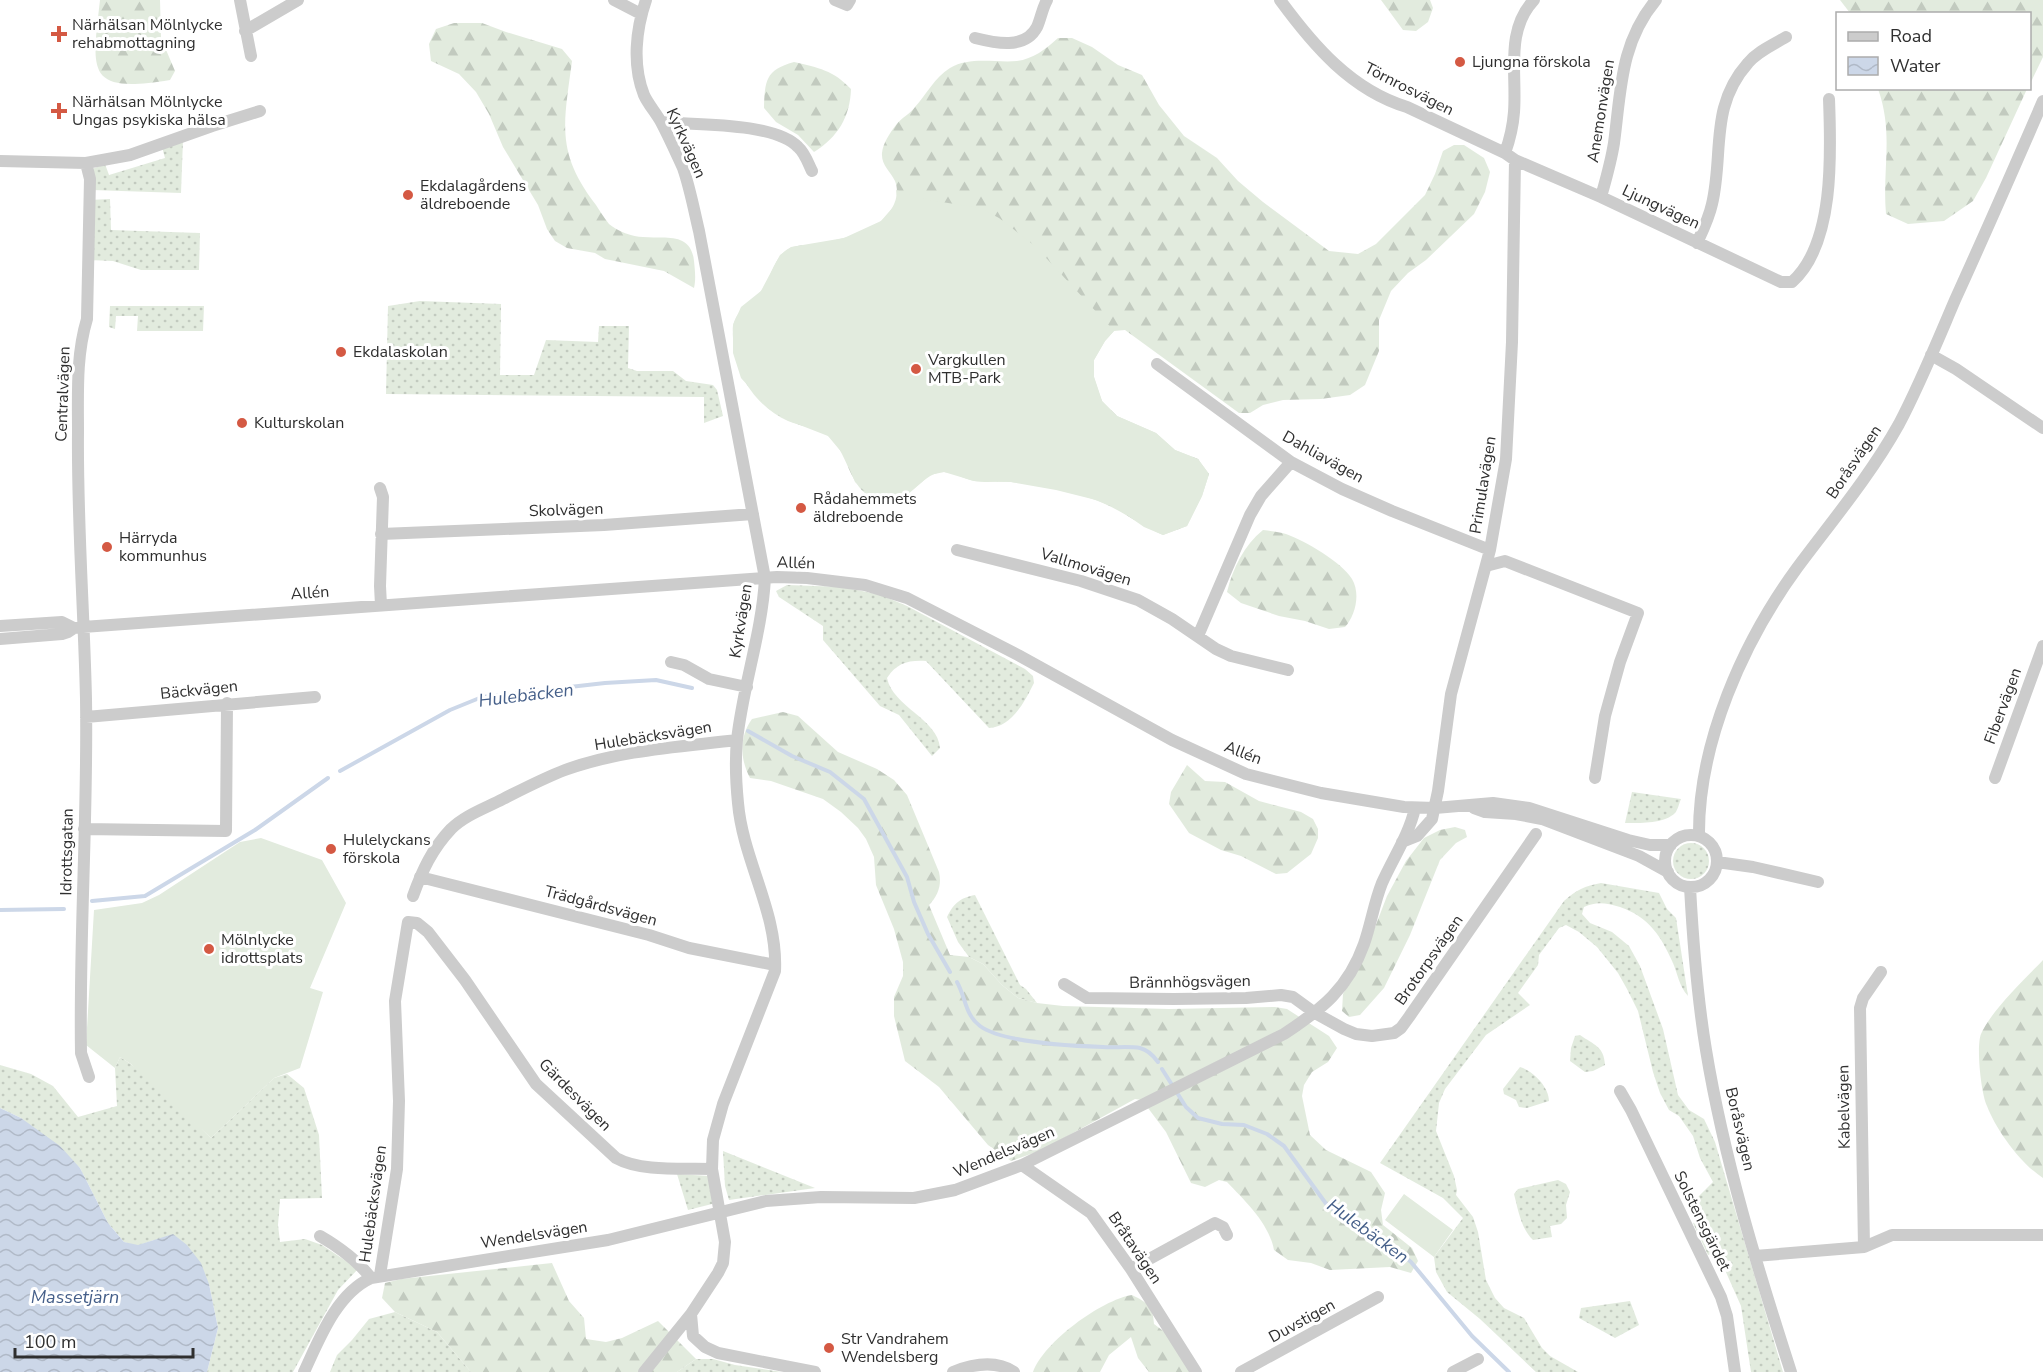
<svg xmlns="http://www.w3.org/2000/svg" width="2043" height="1372" viewBox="0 0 2043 1372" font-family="'Nunito Sans',sans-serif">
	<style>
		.grass { fill: url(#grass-dots) }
		.forest { fill: url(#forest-firs) }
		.pitch { fill: #e2ebde }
		.water { fill: url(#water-waves) }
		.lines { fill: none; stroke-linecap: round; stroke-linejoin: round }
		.stream { stroke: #ccd7e8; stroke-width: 4 }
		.minor { stroke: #ccc; stroke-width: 12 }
		.poi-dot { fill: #d45943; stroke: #fff; stroke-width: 2 }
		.labels { text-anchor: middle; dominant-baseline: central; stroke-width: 6; stroke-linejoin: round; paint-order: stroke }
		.poi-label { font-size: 16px; fill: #2f2f2f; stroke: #fff; text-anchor: start }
		.street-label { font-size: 16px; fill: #2f2f2f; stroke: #fff }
		.water-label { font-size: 18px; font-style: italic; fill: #455f89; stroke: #fff }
	</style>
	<defs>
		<pattern id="grass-dots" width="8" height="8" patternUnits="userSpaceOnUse" patternTransform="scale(1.5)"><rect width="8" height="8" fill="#e2ebde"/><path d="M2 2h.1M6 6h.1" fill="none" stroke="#c2cabf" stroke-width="1.8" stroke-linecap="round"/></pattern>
		<pattern id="forest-firs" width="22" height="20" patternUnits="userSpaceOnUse" patternTransform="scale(1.5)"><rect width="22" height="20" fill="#e2ebde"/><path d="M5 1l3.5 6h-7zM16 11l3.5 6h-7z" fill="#c2cabf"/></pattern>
		<pattern id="water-waves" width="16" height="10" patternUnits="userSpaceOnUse" patternTransform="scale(1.5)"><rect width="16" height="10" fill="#ccd7e8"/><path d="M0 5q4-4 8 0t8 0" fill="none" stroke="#b0b9c7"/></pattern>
	</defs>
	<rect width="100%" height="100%" fill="#fff"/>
	<path class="grass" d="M 183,140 L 181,193 L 92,190 L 92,169 L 105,164 L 109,175 L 165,158 L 162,147 Z
		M 110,199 L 111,230 L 200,233 L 199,270 L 141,270 L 113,261 L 89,260 L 89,200 Z
		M 420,301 L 501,304 L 500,375 L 534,375 L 546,340 L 598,342 L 599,326 L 629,326 L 628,368 L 637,371 L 673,371 L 686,381 L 713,385 L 717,390 L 723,416 L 704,423 L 704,397 L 386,394 L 388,306 Z
		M 110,306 L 204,306 L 203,331 L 137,331 L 138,316 L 116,316 L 115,329 L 109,327 Z
		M 787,585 L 843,587 L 881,595 L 907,606 L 1025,669 L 1033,676 L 1034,683 C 1025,701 1012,727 989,728 L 926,661 C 908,660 897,663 887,678 C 893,707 938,719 940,748 L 932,756 L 899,715 L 880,706 L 823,640 L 823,626 L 779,597 L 776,591 Z
		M 1632,792 L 1681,799 C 1679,803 1678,810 1675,813 C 1664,824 1639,823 1625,823 Z
		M1673 861a18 18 0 1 1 36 0a18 18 0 1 1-36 0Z
		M 1601,883 L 1659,893 L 1667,909 L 1676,918 L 1688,996 C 1679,986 1678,975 1673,963 C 1661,936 1649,917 1620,907 C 1606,903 1597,901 1584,907 L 1582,914 L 1590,923 L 1612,932 L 1629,946 L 1640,966 L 1663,1029 L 1678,1095 L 1689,1110 L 1704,1119 L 1715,1142 L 1783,1372 L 1751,1372 L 1741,1306 L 1717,1252 L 1708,1255 L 1693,1223 L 1703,1218 L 1696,1199 L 1713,1182 L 1700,1158 L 1693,1136 L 1679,1116 L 1669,1110 L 1660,1093 L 1653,1072 L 1638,1011 L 1627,989 L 1618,973 L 1597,947 L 1579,932 L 1566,925 L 1559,928 L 1539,955 L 1538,965 L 1518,993 L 1530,1005 L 1486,1035 L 1445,1089 L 1439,1103 L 1436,1131 L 1454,1176 L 1457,1190 L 1456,1195 L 1473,1217 L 1478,1232 L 1486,1280 L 1495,1298 L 1504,1308 L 1524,1318 L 1542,1348 L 1550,1356 L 1578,1372 L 1536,1372 L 1480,1319 L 1447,1292 L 1436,1272 L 1434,1257 L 1463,1218 L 1443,1198 L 1380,1163 L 1564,901 C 1576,890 1585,886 1601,883 Z
		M 975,895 L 1020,985 L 1026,989 L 1037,1003 L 1018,998 L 1002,985 L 983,964 L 969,957 L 958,942 L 947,917 C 954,903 960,898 975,895 Z
		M 1580,1035 C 1594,1045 1604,1046 1605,1065 L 1593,1071 L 1585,1072 L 1570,1061 L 1571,1048 L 1575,1036 Z
		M 120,1057 C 154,1078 182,1110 211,1138 L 274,1078 L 287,1074 L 304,1088 L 319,1135 L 322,1198 L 280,1199 L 278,1225 L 280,1242 L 305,1239 L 322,1245 L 358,1269 L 338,1290 L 293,1372 L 207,1372 L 218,1328 L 209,1284 L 154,1240 L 137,1246 L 124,1242 L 108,1223 L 80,1168 L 21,1118 L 0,1108 L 0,1065 L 31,1074 L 53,1086 L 78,1117 L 117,1106 L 115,1068 Z
		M 1520,1067 C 1533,1071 1549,1087 1549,1101 L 1527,1108 L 1519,1107 L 1516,1100 L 1504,1094 L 1503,1089 Z
		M 723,1151 L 815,1188 L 729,1200 L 725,1186 Z
		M 677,1174 L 709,1176 L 716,1203 L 688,1210 Z
		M 1558,1180 L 1566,1184 L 1570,1192 L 1566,1205 L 1567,1218 L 1561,1224 L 1550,1226 L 1552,1237 L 1533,1240 C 1521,1229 1518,1209 1514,1194 L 1518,1189 Z
		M 1630,1301 L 1639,1325 L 1615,1338 L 1579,1318 L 1581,1308 Z
		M 395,1312 L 437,1332 L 471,1372 L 330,1372 L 337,1355 L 352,1340 L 369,1319 Z
		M 696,1359 L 713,1359 L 735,1365 L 782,1372 L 677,1372 Z"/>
	<path class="forest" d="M 100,0 L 160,0 L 161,38 L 175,71 L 170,80 C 85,94 92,72 100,0 Z
		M 1381,0 L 1430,0 L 1433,8 L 1428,22 L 1416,31 L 1403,30 Z
		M 1840,0 L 2043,0 L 2043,57 L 2030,84 L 2030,14 L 1850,13 Z
		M 454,23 L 482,23 L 506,32 L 562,49 L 572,61 C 564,123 555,152 596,205 C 600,211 604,218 609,224 C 617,231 633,237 643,237 C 664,239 691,231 694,261 C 695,271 696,279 694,288 L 664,271 L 605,259 L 595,253 L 567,248 L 555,241 L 547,229 L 538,205 L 503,147 L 489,114 L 476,92 L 459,74 L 431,61 L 429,44 L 436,29 Z
		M 1058,38 L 1072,38 L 1092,47 L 1118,65 L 1142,75 L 1159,105 L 1184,136 L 1217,158 L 1238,181 L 1263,202 L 1329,251 L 1358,254 L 1376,244 L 1425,195 L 1435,174 L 1443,151 L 1454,145 L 1464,145 L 1484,158 L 1490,172 L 1485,192 L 1474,214 L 1426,260 L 1408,273 L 1391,291 L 1379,320 L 1379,351 L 1365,385 L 1350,395 L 1321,399 L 1283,400 L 1263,405 L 1250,413 L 1239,413 L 1125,330 L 1114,331 L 1105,341 L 1094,360 L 1094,377 L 1102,401 L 1117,416 L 1156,433 L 1175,450 L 1198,459 L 1209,474 L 1202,496 L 1187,526 L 1163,535 C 1140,525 1121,510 1098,501 C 1071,491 1039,485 1011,482 C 999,481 986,483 974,481 C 964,479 953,472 944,472 C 919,472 913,508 873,497 C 849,490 848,449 827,435 C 816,428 800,426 788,421 C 756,407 733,372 733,338 C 733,332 732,327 734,322 C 741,305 751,304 761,291 C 772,278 773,256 790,248 C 797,245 808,245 816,244 C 837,240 862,235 880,222 C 892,213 901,196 895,181 C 890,171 881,165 882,153 C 883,143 890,133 896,125 C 901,118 910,114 915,107 C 927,94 934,78 950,68 C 970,56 995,63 1017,61 C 1033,59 1046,49 1058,38 Z
		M 794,62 C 819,68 833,70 851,89 C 850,117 838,137 814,152 L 798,135 L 776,122 L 764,108 C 765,81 765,70 794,62 Z
		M 1878,89 L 1878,88 L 2027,89 L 1986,178 L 1973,201 L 1944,221 L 1908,224 L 1886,214 C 1882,169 1894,133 1878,89 Z
		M 1263,530 C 1271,531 1279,532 1286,534 C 1305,541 1342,562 1352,579 C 1361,594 1355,616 1345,627 L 1329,629 L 1305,621 L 1279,616 L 1241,603 L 1227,592 C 1233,568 1244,545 1263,530 Z
		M 783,712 L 798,716 L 838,752 L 877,769 L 894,780 L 907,795 L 939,872 C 942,885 938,896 929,905 L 950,955 L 969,957 L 983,964 L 1002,985 L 1018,998 L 1037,1003 L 1063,1006 L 1169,1009 L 1275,1007 L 1287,1009 L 1329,1036 L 1337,1048 L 1328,1062 L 1312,1072 L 1304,1085 L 1302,1096 L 1310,1135 L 1326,1150 L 1371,1172 L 1385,1193 L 1381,1210 L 1383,1225 L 1412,1248 L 1418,1261 L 1411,1273 L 1390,1267 L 1330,1270 L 1311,1263 L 1288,1260 L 1274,1250 C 1269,1223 1245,1201 1227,1182 L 1219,1180 L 1205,1187 L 1191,1183 L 1166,1132 L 1142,1100 L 1135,1099 L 1042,1150 L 1011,1161 L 988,1145 L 939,1087 L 905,1061 L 894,1016 L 894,997 L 903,976 L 903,962 L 894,929 L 876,885 L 874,857 L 866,839 L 858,828 L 841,812 L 823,799 L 771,781 L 750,778 C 740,759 739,737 752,719 Z
		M 1187,765 L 1205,781 L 1225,782 L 1259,801 L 1301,812 L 1313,819 L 1318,829 L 1318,838 L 1311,854 L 1287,873 L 1276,874 L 1241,856 L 1221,850 L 1189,833 L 1169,804 L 1171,792 Z
		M 1455,827 L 1465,830 L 1467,837 L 1456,843 L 1440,860 L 1410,935 L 1384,988 L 1360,1015 L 1349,1017 L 1342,1011 L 1343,994 L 1362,961 L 1387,896 L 1406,861 L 1424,838 L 1440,830 Z
		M 2043,960 L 2043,1178 C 2021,1164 1996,1130 1987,1106 C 1981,1093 1976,1047 1981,1034 C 1991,1011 2025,979 2043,960 Z
		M 552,1263 L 569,1301 L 584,1318 L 586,1339 L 606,1342 L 622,1338 L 658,1321 L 696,1359 L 677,1372 L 471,1372 L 437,1332 L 395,1312 L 382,1298 L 385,1283 L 401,1279 Z
		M 1132,1295 C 1148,1303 1153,1306 1154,1324 L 1166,1333 L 1193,1372 L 1149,1372 L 1138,1358 L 1131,1337 L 1109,1355 L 1100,1372 L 1033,1372 C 1044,1342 1101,1300 1132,1295 Z"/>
	<path class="pitch" d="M 896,190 L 929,200 L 980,208 L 999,218 L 1035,246 L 1114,331 L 1105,341 L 1094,360 L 1094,377 L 1102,401 L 1117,416 L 1156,433 L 1175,450 L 1198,459 L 1209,474 L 1202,496 L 1187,526 L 1163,535 L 1144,527 L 1118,509 L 1096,500 L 1056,490 L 1011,482 L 974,481 L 944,472 L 930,475 L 906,496 L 887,498 L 871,497 L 855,482 L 843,454 L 828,436 L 787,420 L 769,409 L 741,378 L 733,353 L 733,325 L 741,307 L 761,291 L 780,255 L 791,247 L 844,238 L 881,221 L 894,206 L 897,198 Z
		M 261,838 L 322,860 L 346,903 L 310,988 L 323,992 L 300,1068 L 274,1078 L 211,1138 L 131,1064 L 120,1057 L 115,1068 L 86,1045 L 94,910 L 142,903 L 159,895 L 240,842 Z
		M 1404,1194 L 1453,1230 L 1434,1257 L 1385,1220 Z"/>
	<path class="water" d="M 0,1108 L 21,1118 L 60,1146 L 80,1168 L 108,1223 L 124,1242 L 138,1245 L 173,1234 L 187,1245 L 201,1263 L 209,1284 L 218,1328 L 207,1372 L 0,1372 Z"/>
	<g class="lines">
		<path class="stream" d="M 748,731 L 792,756 L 830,772 L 864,799 L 907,877 L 914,902 L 928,934 L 950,972
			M 340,771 L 450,710 L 482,697 L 605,683 L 656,680 L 692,688
			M 92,901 L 145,896 L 255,830 L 328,778
			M 0,910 L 64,909
			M 957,982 C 966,998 965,1015 980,1026 C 1003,1043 1073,1046 1103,1047 C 1114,1048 1129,1046 1140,1048 C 1148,1050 1153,1055 1158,1062
			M 1162,1069 L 1186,1107 L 1198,1118 L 1222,1124 L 1244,1125 L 1267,1134 L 1284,1146 L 1327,1205 L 1361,1229 L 1386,1241 L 1411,1262 L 1472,1336 L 1509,1372"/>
		<path class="minor" d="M 240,0 L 251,56
			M 614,0 L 641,14
			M 835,0 L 847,5 L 850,0
			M 1280,0 C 1313,45 1351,90 1407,107 L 1505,153 L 1515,160 L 1601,197 L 1781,282 L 1792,282 C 1835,244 1831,152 1829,99
			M 245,31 L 298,0
			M 975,38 C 995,43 1025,50 1037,27 C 1041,18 1042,9 1047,0
			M 661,122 C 695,125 774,122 798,147 C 805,153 808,163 812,171
			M 1505,153 C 1510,139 1513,126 1514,112 C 1517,73 1505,31 1534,0
			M 0,161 L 86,163 L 130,155 L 212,126 L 260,111
			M 86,163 L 90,179 L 87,319 C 76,355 78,394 78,432 C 77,521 84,610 86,699 C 88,817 79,935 81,1053 L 89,1077
			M 1601,197 C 1606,179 1611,162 1614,143 C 1621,91 1620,43 1656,0
			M 1697,243 C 1703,230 1709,218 1712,204 C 1724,153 1709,107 1748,63 C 1758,51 1773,45 1786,37
			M 1931,355 L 1956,369 L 2043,428
			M 1157,364 L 1291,462 L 1342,489 L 1392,511 L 1490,550
			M 380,488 L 383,497 L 380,586 L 381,605
			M 381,534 L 604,525 L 753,514
			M 957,550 L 1081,581 L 1138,600 L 1172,619 L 1216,649 L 1231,656 L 1288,670
			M 1486,566 L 1505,561 L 1638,613 L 1620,662 L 1605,716 L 1595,778
			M 0,626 L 62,622 L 74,628 L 83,627 L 777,577 L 807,578 L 865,585 L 907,598 L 1018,655 L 1172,740 L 1246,774 L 1321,793 L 1404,807 L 1435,808 L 1493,803 L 1529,808 L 1628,840 L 1650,845 L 1671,845
			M 1198,636 L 1250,515 L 1261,496 L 1291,462
			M 0,639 L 62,634 L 68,632 L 74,628
			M 671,662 L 684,665 L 709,679 L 747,687
			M 86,717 L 315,697
			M 1995,778 L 2043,646
			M 1474,808 L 1485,812 L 1516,814 L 1542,819 L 1639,856 L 1668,872
			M 84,829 L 226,831 L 227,703
			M1665 861a26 26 0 1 1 52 0a26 26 0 1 1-52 0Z
			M 1699,836 C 1698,743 1743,642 1797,568 C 1832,521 1870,476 1899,424 C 1920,384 1937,342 1955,300 C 1985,234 2014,168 2043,101
			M 1402,842 L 1417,836 L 1432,819 L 1438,791 L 1451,694 L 1490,550 L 1506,459 L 1512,342 L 1515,160
			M 1717,862 L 1753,867 L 1818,882
			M 420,877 L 649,935 L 689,948 L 775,965
			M 1690,887 C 1693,942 1697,996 1706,1050 C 1724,1159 1757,1267 1791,1372
			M 413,896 C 422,871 432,849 451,829 C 465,815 486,808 503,799 C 523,789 544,778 565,770 C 620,750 679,747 737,740
			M 1064,984 L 1087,998 L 1174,999 L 1246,998 L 1281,995 L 1293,997 L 1315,1013 L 1344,1029 L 1356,1034 L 1372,1036 L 1394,1033 L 1401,1028 L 1409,1017 L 1536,834
			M 1620,1091 L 1631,1110 L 1721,1297 L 1727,1316 L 1735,1372
			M 1022,1165 L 1091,1213 L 1131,1269 L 1196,1372
			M 320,1236 C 339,1247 357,1260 371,1278
			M 1864,1247 L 1860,1008 L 1863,998 L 1881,972
			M 1755,1256 L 1864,1247 L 1892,1235 L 2043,1235
			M 1131,1269 L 1215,1223 L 1223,1227 L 1227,1235
			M 380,1275 L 397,1169 L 399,1101 L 395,1001 L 408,922 L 417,923 L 428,932 L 465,980 L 536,1084 L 616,1158 C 641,1172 683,1168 712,1169
			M 691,1314 L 693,1336 L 705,1347 L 718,1353 L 815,1372
			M 304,1372 C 319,1340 336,1294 371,1278 L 608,1240 L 766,1201 L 821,1197 L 914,1198 L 955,1190 L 1022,1165 L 1284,1034 C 1322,1009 1348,989 1364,944 C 1371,924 1374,903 1382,883 C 1393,858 1409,835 1415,808
			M 644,1372 L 691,1314 L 718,1273 L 723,1263 L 725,1242 L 712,1169 L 713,1140 L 723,1104 L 775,971 C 778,912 743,861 738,803 C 736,783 735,760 737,740 C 743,685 762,633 765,578 L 699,231 C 694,210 690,188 683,168 C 676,153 669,137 661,122 C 656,113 648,104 644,95 C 632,65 636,29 646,0
			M 953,1372 C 973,1364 996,1360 1014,1372
			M 1241,1372 L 1378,1297
			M 1453,1372 L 1478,1359"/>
	</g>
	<g class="poi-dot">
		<path d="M56 25h6v6h6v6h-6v6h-6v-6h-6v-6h6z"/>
		<circle cx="1460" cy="62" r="6"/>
		<path d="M56 102h6v6h6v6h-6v6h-6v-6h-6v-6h6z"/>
		<circle cx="408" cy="195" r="6"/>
		<circle cx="341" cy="352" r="6"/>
		<circle cx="916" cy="369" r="6"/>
		<circle cx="242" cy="423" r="6"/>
		<circle cx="801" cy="508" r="6"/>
		<circle cx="107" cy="547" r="6"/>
		<circle cx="331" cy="849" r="6"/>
		<circle cx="209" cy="949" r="6"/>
		<circle cx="829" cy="1348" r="6"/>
	</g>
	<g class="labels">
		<g class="poi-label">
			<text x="72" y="25">Närhälsan Mölnlycke<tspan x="72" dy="18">rehabmottagning</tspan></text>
			<text x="1472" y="62">Ljungna förskola</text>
			<text x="72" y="102">Närhälsan Mölnlycke<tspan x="72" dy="18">Ungas psykiska hälsa</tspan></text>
			<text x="420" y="186">Ekdalagårdens<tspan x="420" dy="18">äldreboende</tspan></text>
			<text x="353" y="352">Ekdalaskolan</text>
			<text x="928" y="360">Vargkullen<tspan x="928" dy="18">MTB-Park</tspan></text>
			<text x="254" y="423">Kulturskolan</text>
			<text x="813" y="499">Rådahemmets<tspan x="813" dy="18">äldreboende</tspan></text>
			<text x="119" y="538">Härryda<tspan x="119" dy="18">kommunhus</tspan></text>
			<text x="343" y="840">Hulelyckans<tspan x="343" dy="18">förskola</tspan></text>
			<text x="221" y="940">Mölnlycke<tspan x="221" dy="18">idrottsplats</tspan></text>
			<text x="841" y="1339">Str Vandrahem<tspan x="841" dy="18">Wendelsberg</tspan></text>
		</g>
		<g class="street-label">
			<text transform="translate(1409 89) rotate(27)">Törnrosvägen</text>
			<text transform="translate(1601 111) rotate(-81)">Anemonvägen</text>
			<text transform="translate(686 143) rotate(66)">Kyrkvägen</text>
			<text transform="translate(1661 207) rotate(25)">Ljungvägen</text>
			<text transform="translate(63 394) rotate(-88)">Centralvägen</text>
			<text transform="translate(1323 457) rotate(29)">Dahliavägen</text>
			<text transform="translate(1854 462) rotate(-56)">Boråsvägen</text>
			<text transform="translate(1483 485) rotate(-81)">Primulavägen</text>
			<text transform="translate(566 510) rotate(-2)">Skolvägen</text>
			<text transform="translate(796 563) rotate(2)">Allén</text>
			<text transform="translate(1086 567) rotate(17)">Vallmovägen</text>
			<text transform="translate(310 593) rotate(-4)">Allén</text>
			<text transform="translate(741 621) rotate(-81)">Kyrkvägen</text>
			<text transform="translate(199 690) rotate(-6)">Bäckvägen</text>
			<text transform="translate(2003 706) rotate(-70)">Fibervägen</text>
			<text transform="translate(653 736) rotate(-9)">Hulebäcksvägen</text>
			<text transform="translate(1243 753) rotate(21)">Allén</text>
			<text transform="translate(67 852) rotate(-89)">Idrottsgatan</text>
			<text transform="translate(601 906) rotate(15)">Trädgårdsvägen</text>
			<text transform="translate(1429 960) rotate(-55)">Brotorpsvägen</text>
			<text transform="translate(1190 982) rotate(-1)">Brännhögsvägen</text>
			<text transform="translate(575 1095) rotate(45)">Gärdesvägen</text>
			<text transform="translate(1844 1107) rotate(-91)">Kabelvägen</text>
			<text transform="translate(1740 1129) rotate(77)">Boråsvägen</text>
			<text transform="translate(1004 1152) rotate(-23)">Wendelsvägen</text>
			<text transform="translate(373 1204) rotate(-82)">Hulebäcksvägen</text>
			<text transform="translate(1702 1221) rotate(64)">Solstensgärdet</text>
			<text transform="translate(534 1235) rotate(-9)">Wendelsvägen</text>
			<text transform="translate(1135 1248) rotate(56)">Bråtavägen</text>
			<text transform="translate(1302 1321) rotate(-29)">Duvstigen</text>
		</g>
		<g class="water-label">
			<text transform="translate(526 695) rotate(-7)">Hulebäcken</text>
			<text transform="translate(1368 1231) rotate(36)">Hulebäcken</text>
			<text x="75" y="1297">Massetjärn</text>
		</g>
	</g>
	<rect x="1836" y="12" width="195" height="78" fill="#ffffff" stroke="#acacac" stroke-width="1.5"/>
	<rect x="1848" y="32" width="30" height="9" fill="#cccccc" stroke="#acacac" stroke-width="1.5"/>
	<text x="1890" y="42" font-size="18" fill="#2f2f2f">Road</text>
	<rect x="1848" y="57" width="30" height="18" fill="url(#water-waves)" stroke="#acacac" stroke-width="1.5"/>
	<text x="1890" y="72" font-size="18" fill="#2f2f2f">Water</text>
	<path d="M15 1348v9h178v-9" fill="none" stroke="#2f2f2f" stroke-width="3"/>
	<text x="24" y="1348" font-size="18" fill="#2f2f2f" stroke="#ffffff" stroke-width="4.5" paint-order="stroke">100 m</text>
</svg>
